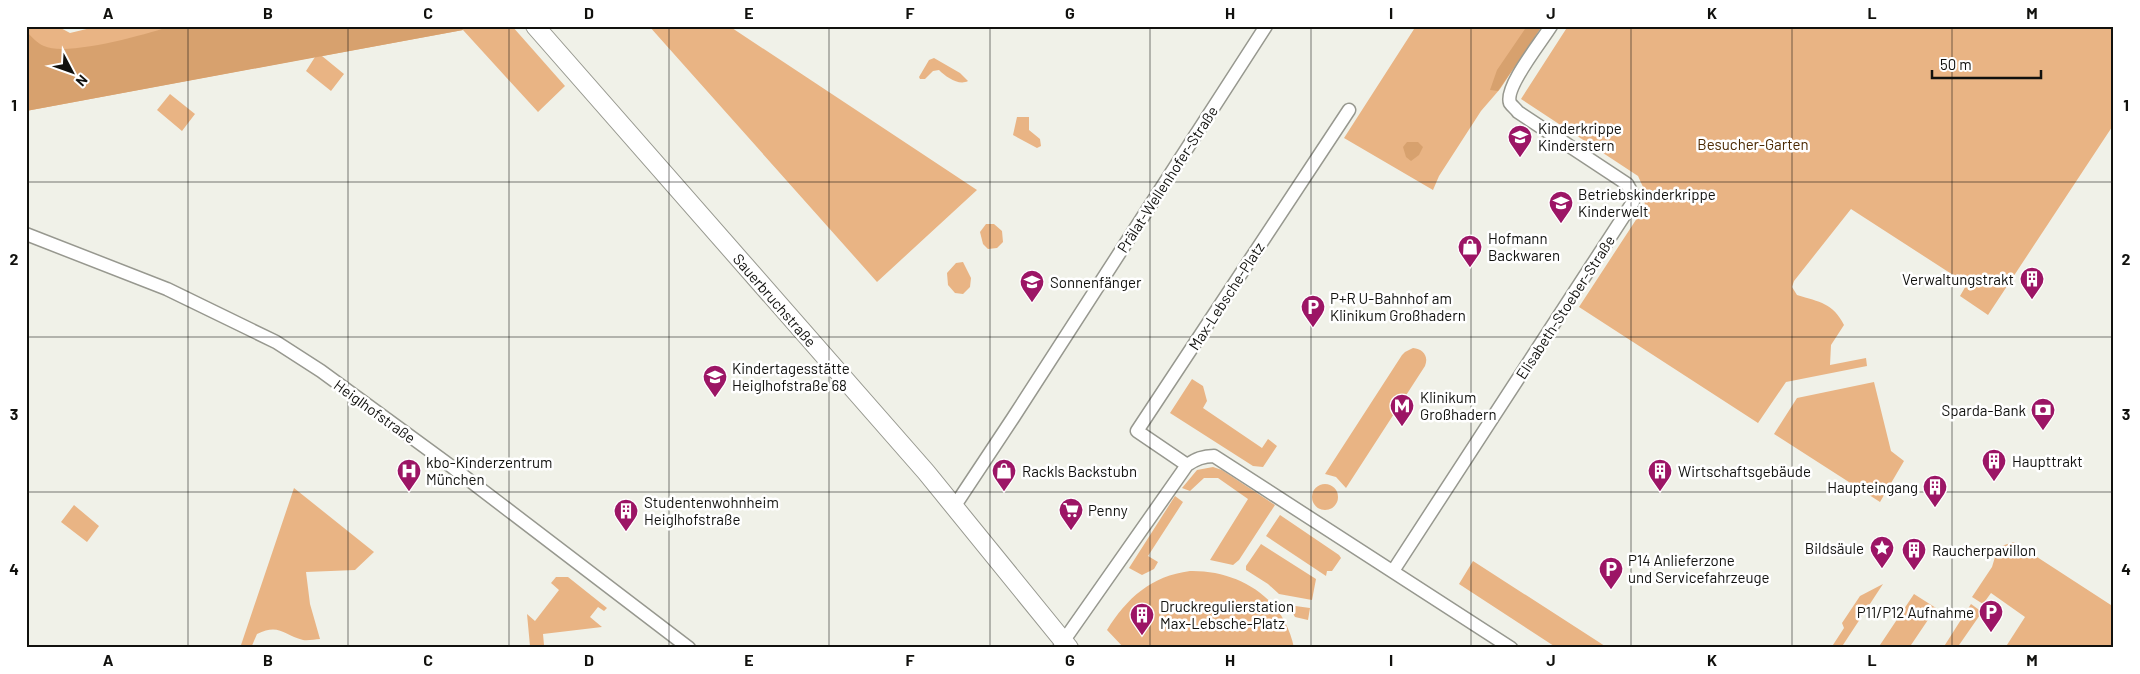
<svg xmlns="http://www.w3.org/2000/svg" width="2140" height="674" viewBox="0 0 2140 674" font-family="Barlow,sans-serif">
	<style>
		.green { fill: #e9b484 }
		.forest { fill: #d7a16e }
		.lines { fill: none; stroke-linecap: round; stroke-linejoin: round }
		.street-casing { stroke: #97988f; stroke-width: 15 }
		.secondary-casing { stroke: #97988f; stroke-width: 20 }
		.street { stroke: #fff; stroke-width: 12 }
		.secondary { stroke: #fff; stroke-width: 18 }
		.grid { fill: none; stroke: #11110e; stroke-width: 1; stroke-opacity: 0.55 }
		.labels { text-anchor: middle; dominant-baseline: central; stroke-width: 5; stroke-linejoin: round; paint-order: stroke }
		.poi-label { font-size: 15px; fill: #11110e; stroke: #fff; text-anchor: start }
		.park-label { font-size: 15px; fill: #4b2800; stroke: #fff }
		.street-label { font-size: 15px; fill: #11110e; stroke: #fff }
		.neatline { fill: none; stroke: #11110e; stroke-width: 2 }
		.grid-label { font-size: 16px; text-anchor: middle; font-weight: bold; fill: #11110e }
	</style>
	<rect width="100%" height="100%" fill="#f0f1e8"/>
	<path class="green" d="M 26,26 L 57,26 L 70,33 L 99,26 L 512,26 L 565,86 L 538,112 L 463,30 L 322,56 L 344,74 L 331,91 L 306,71 L 315,57 L 26,111 Z
		M 649,26 L 729,26 L 977,190 L 877,282 Z
		M 1416,26 L 1542,26 L 1500,89 L 1481,111 L 1439,176 L 1433,190 L 1344,138 Z
		M 1568,26 L 2114,26 L 2114,124 L 1988,315 L 1960,296 L 1967,284 L 1851,209 L 1794,281 L 1792,287 L 1797,295 C 1820,302 1833,303 1844,325 L 1831,345 L 1830,365 L 1866,358 L 1867,366 L 1786,382 L 1758,423 L 1579,307 L 1645,206 L 1643,187 L 1638,176 L 1521,99 Z
		M 934,58 L 960,73 L 968,81 C 959,86 946,77 939,70 L 933,71 L 925,79 L 920,79 L 919,77 L 929,60 Z
		M 170,94 L 195,114 L 182,131 L 157,110 Z
		M 1017,117 L 1029,117 L 1029,130 L 1040,139 L 1041,146 L 1037,148 L 1013,135 Z
		M 986,224 L 994,224 L 1002,231 L 1003,242 L 997,248 L 988,249 L 983,244 L 980,232 Z
		M 963,262 L 971,278 L 970,287 L 963,294 L 955,293 L 948,285 L 947,273 L 956,263 Z
		M 1413,348 C 1423,349 1429,356 1425,366 L 1346,488 L 1336,477 L 1325,474 L 1402,355 L 1405,352 Z
		M 1192,379 L 1203,386 L 1207,401 L 1203,408 L 1262,448 L 1268,439 L 1277,446 L 1263,467 L 1253,466 L 1170,413 Z
		M 1874,382 L 1891,451 L 1904,461 L 1880,502 L 1774,434 L 1797,398 Z
		M 1213,467 L 1222,470 L 1275,505 L 1239,560 L 1233,565 L 1210,560 L 1248,499 L 1218,478 L 1204,478 L 1190,491 L 1182,488 L 1197,470 Z
		M1312 497a13 13 0 1 1 26 0a13 13 0 1 1-26 0Z
		M 294,488 L 374,552 L 355,570 L 306,572 L 310,604 L 320,639 C 315,639 308,641 303,640 C 284,635 279,623 257,634 L 251,648 L 240,648 Z
		M 1175,496 L 1183,502 L 1148,556 L 1158,562 L 1154,569 L 1142,575 L 1129,568 Z
		M 74,505 L 99,526 L 87,542 L 61,522 Z
		M 1280,515 L 1339,555 L 1341,558 L 1332,571 L 1327,571 L 1326,576 L 1266,536 Z
		M 2014,542 L 2114,607 L 2114,648 L 2005,648 L 2025,617 L 1991,593 L 1983,604 L 1972,597 L 1992,567 L 1998,547 Z
		M 1261,544 L 1316,579 L 1312,600 L 1279,594 L 1268,584 L 1246,570 L 1246,566 Z
		M 1473,561 L 1608,648 L 1557,648 L 1459,584 Z
		M 1190,571 C 1238,570 1284,597 1294,648 L 1124,648 L 1107,630 C 1127,598 1151,576 1190,571 Z
		M 556,577 L 568,577 L 607,608 L 604,611 L 598,607 L 590,617 L 602,627 L 543,634 L 544,645 L 530,646 L 527,614 L 535,621 L 559,590 L 551,583 Z
		M 1883,584 L 1841,648 L 1831,648 L 1844,628 L 1842,623 L 1860,596 Z
		M 1914,594 L 1936,608 L 1909,648 L 1878,648 Z
		M 1971,604 L 1982,612 L 1957,648 L 1943,648 Z
		M 1288,605 L 1310,608 L 1308,620 L 1295,617 Z"/>
	<path class="forest" d="M 172,26 L 460,26 L 463,30 L 26,111 L 26,31 C 31,36 38,44 44,46 C 67,57 147,34 172,26 Z
		M 1527,26 L 1542,26 L 1498,91 L 1490,90 L 1497,70 Z
		M 1407,142 L 1418,142 L 1423,147 L 1419,155 L 1411,161 L 1406,157 L 1403,147 Z"/>
	<g class="lines">
		<defs>
			<path id="street" d="M 26,234 L 167,289 L 276,342 L 321,371 L 448,464 L 689,648
				M 1187,465 L 1137,431 L 1349,110
				M 954,507 L 1013,418 L 1266,26
				M 1393,571 L 1633,202 L 1632,193 L 1627,184 L 1518,112 C 1516,109 1512,106 1510,103 C 1504,87 1542,41 1551,26
				M 1060,646 L 1187,465 C 1196,459 1203,456 1214,456 L 1511,648"/>
			<path id="secondary" d="M 535,26 L 926,472 L 1069,648"/>
		</defs>
		<use href="#street" class="street-casing"/>
		<use href="#secondary" class="secondary-casing"/>
		<use href="#street" class="street"/>
		<use href="#secondary" class="secondary"/>
	</g>
	<path class="grid" d="M 188,26 L 188,648M 348,26 L 348,648M 509,26 L 509,648M 669,26 L 669,648M 829,26 L 829,648M 990,26 L 990,648M 1150,26 L 1150,648M 1311,26 L 1311,648M 1471,26 L 1471,648M 1631,26 L 1631,648M 1792,26 L 1792,648M 1952,26 L 1952,648M 26,182 L 2114,182M 26,337 L 2114,337M 26,492 L 2114,492"/>
	<defs>
		<symbol id="school-pin" viewBox="-11 -11 22 30"><path d="M0 17L-7.5 6A9.5 9.5 0 1 1 7.5 6Z" fill="#9c1565" stroke="#fff"/><path d="M0-5L7-2L0 1L-7-2ZM-4 1L0 2.5L4 1V4Q0 6-4 4Z" fill="#fff"/></symbol>
		<symbol id="shop-pin" viewBox="-11 -11 22 30"><path d="M0 17L-7.5 6A9.5 9.5 0 1 1 7.5 6Z" fill="#9c1565" stroke="#fff"/><path d="M-5-2.5h2.3a2.7 3.5 0 0 1 5.4 0H5L5.5 6h-11ZM-1.5-2.5h3a1.5 2.3 0 0 0-3 0Z" fill="#fff"/></symbol>
		<symbol id="building-pin" viewBox="-11 -11 22 30"><path d="M0 17L-7.5 6A9.5 9.5 0 1 1 7.5 6Z" fill="#9c1565" stroke="#fff"/><path d="M-4-6H4V6H1V3H-1V6H-4ZM-2.5-4.3h1.7v1.8h-1.7ZM.8-4.3h1.7v1.8H.8ZM-2.5-1h1.7V.8h-1.7ZM.8-1h1.7V.8H.8Z" fill="#fff"/></symbol>
		<symbol id="parking-pin" viewBox="-11 -11 22 30"><path d="M0 17L-7.5 6A9.5 9.5 0 1 1 7.5 6Z" fill="#9c1565" stroke="#fff"/><path d="M-3.5-5.5H1a3.5 3.5 0 0 1 0 7H-1V5.5H-3.5ZM-1-3.4V-.6H.8a1.4 1.4 0 0 0 0-2.8Z" fill="#fff"/></symbol>
		<symbol id="metro-pin" viewBox="-11 -11 22 30"><path d="M0 17L-7.5 6A9.5 9.5 0 1 1 7.5 6Z" fill="#9c1565" stroke="#fff"/><path d="M-5.5 5V-5H-3L0 0L3-5H5.5V5H3V-.5L0 4L-3-.5V5Z" fill="#fff"/></symbol>
		<symbol id="bank-pin" viewBox="-11 -11 22 30"><path d="M0 17L-7.5 6A9.5 9.5 0 1 1 7.5 6Z" fill="#9c1565" stroke="#fff"/><path d="M-6-4H6V4H-6ZM0-2.3a2.3 2.3 0 1 0 0 4.6a2.3 2.3 0 1 0 0-4.6Z" fill="#fff"/></symbol>
		<symbol id="hospital-pin" viewBox="-11 -11 22 30"><path d="M0 17L-7.5 6A9.5 9.5 0 1 1 7.5 6Z" fill="#9c1565" stroke="#fff"/><path d="M-5-5h3v3.5h4V-5h3V5h-3V1.5h-4V5h-3Z" fill="#fff"/></symbol>
		<symbol id="supermarket-pin" viewBox="-11 -11 22 30"><path d="M0 17L-7.5 6A9.5 9.5 0 1 1 7.5 6Z" fill="#9c1565" stroke="#fff"/><path d="M-6-5.5h2.5l.6 2H6L4.5 2H-2.5L-4.4-4H-6ZM-1.5 3.2a1.3 1.3 0 1 0 .1 0ZM3 3.2a1.3 1.3 0 1 0 .1 0Z" fill="#fff"/></symbol>
		<symbol id="sight-pin" viewBox="-11 -11 22 30"><path d="M0 17L-7.5 6A9.5 9.5 0 1 1 7.5 6Z" fill="#9c1565" stroke="#fff"/><path d="M0-6L1.8-2.2L6-1.7L2.9 1.2L3.7 5.4L0 3.3L-3.7 5.4L-2.9 1.2L-6-1.7L-1.8-2.2Z" fill="#fff"/></symbol>
	</defs>
	<g fill-rule="evenodd">
		<use href="#school-pin" x="1506" y="123" width="28" height="38"/>
		<use href="#school-pin" x="1547" y="189" width="28" height="38"/>
		<use href="#shop-pin" x="1456" y="233" width="28" height="38"/>
		<use href="#building-pin" x="2018" y="265" width="28" height="38"/>
		<use href="#school-pin" x="1018" y="268" width="28" height="38"/>
		<use href="#parking-pin" x="1299" y="293" width="28" height="38"/>
		<use href="#school-pin" x="701" y="363" width="28" height="38"/>
		<use href="#metro-pin" x="1388" y="392" width="28" height="38"/>
		<use href="#bank-pin" x="2029" y="396" width="28" height="38"/>
		<use href="#building-pin" x="1980" y="447" width="28" height="38"/>
		<use href="#hospital-pin" x="395" y="457" width="28" height="38"/>
		<use href="#shop-pin" x="990" y="457" width="28" height="38"/>
		<use href="#building-pin" x="1646" y="457" width="28" height="38"/>
		<use href="#building-pin" x="1921" y="473" width="28" height="38"/>
		<use href="#supermarket-pin" x="1057" y="496" width="28" height="38"/>
		<use href="#building-pin" x="612" y="497" width="28" height="38"/>
		<use href="#sight-pin" x="1868" y="534" width="28" height="38"/>
		<use href="#building-pin" x="1900" y="536" width="28" height="38"/>
		<use href="#parking-pin" x="1597" y="555" width="28" height="38"/>
		<use href="#parking-pin" x="1977" y="598" width="28" height="38"/>
		<use href="#building-pin" x="1128" y="601" width="28" height="38"/>
	</g>
	<g class="labels">
		<g class="poi-label">
			<text x="1538" y="128">Kinderkrippe<tspan x="1538" dy="17">Kinderstern</tspan></text>
			<text x="1578" y="194">Betriebskinderkrippe<tspan x="1578" dy="17">Kinderwelt</tspan></text>
			<text x="1488" y="238">Hofmann<tspan x="1488" dy="17">Backwaren</tspan></text>
			<text x="2014" y="279" text-anchor="end">Verwaltungstrakt</text>
			<text x="1050" y="282">Sonnenfänger</text>
			<text x="1330" y="298">P+R U-Bahnhof am<tspan x="1330" dy="17">Klinikum Großhadern</tspan></text>
			<text x="732" y="368">Kindertagesstätte<tspan x="732" dy="17">Heiglhofstraße 68</tspan></text>
			<text x="1420" y="397">Klinikum<tspan x="1420" dy="17">Großhadern</tspan></text>
			<text x="2026" y="410" text-anchor="end">Sparda-Bank</text>
			<text x="2012" y="461">Haupttrakt</text>
			<text x="426" y="462">kbo-Kinderzentrum<tspan x="426" dy="17">München</tspan></text>
			<text x="1022" y="471">Rackls Backstubn</text>
			<text x="1678" y="471">Wirtschaftsgebäude</text>
			<text x="1918" y="487" text-anchor="end">Haupteingang</text>
			<text x="644" y="502">Studentenwohnheim<tspan x="644" dy="17">Heiglhofstraße</tspan></text>
			<text x="1088" y="510">Penny</text>
			<text x="1864" y="548" text-anchor="end">Bildsäule</text>
			<text x="1932" y="550">Raucherpavillon</text>
			<text x="1628" y="560">P14 Anlieferzone<tspan x="1628" dy="17">und Servicefahrzeuge</tspan></text>
			<text x="1160" y="606">Druckregulierstation<tspan x="1160" dy="17">Max-Lebsche-Platz</tspan></text>
			<text x="1974" y="612" text-anchor="end">P11/P12 Aufnahme</text>
		</g>
		<g class="park-label">
			<text x="1753" y="144">Besucher-Garten</text>
		</g>
		<g class="street-label">
			<text transform="translate(1167 179) rotate(-57)">Prälat-Wellenhofer-Straße</text>
			<text transform="translate(1226 296) rotate(-57)">Max-Lebsche-Platz</text>
			<text transform="translate(775 300) rotate(49)">Sauerbruchstraße</text>
			<text transform="translate(1565 307) rotate(-57)">Elisabeth-Stoeber-Straße</text>
			<text transform="translate(375 411) rotate(36)">Heiglhofstraße</text>
		</g>
	</g>
	<rect width="2140" height="674" fill="none" stroke="#ffffff" stroke-width="55"/>
	<g transform="translate(72 72) rotate(131)" stroke="#ffffff" stroke-width="4" paint-order="stroke">
	<path d="M0-4L9 19L0 12L-9 19Z" fill="#11110e"/>
	<text y="-8" font-size="14" font-weight="bold" text-anchor="middle" fill="#11110e">N</text>
	</g>
	<path d="M1932 70v8h109v-8" fill="none" stroke="#11110e" stroke-width="2.5"/>
	<text x="1940" y="70" font-size="15" fill="#11110e" stroke="#ffffff" stroke-width="4" paint-order="stroke">50 m</text>
	<rect x="28" y="28" width="2084" height="618" class="neatline"/>
	<g class="grid-label">
		<text x="108" y="19">A</text>
		<text x="268" y="19">B</text>
		<text x="428" y="19">C</text>
		<text x="589" y="19">D</text>
		<text x="749" y="19">E</text>
		<text x="910" y="19">F</text>
		<text x="1070" y="19">G</text>
		<text x="1230" y="19">H</text>
		<text x="1391" y="19">I</text>
		<text x="1551" y="19">J</text>
		<text x="1712" y="19">K</text>
		<text x="1872" y="19">L</text>
		<text x="2032" y="19">M</text>
		<text x="14" y="111">1</text>
		<text x="2126" y="111">1</text>
		<text x="14" y="265">2</text>
		<text x="2126" y="265">2</text>
		<text x="14" y="420">3</text>
		<text x="2126" y="420">3</text>
		<text x="14" y="575">4</text>
		<text x="2126" y="575">4</text>
		<text x="108" y="666">A</text>
		<text x="268" y="666">B</text>
		<text x="428" y="666">C</text>
		<text x="589" y="666">D</text>
		<text x="749" y="666">E</text>
		<text x="910" y="666">F</text>
		<text x="1070" y="666">G</text>
		<text x="1230" y="666">H</text>
		<text x="1391" y="666">I</text>
		<text x="1551" y="666">J</text>
		<text x="1712" y="666">K</text>
		<text x="1872" y="666">L</text>
		<text x="2032" y="666">M</text>
	</g>
</svg>
